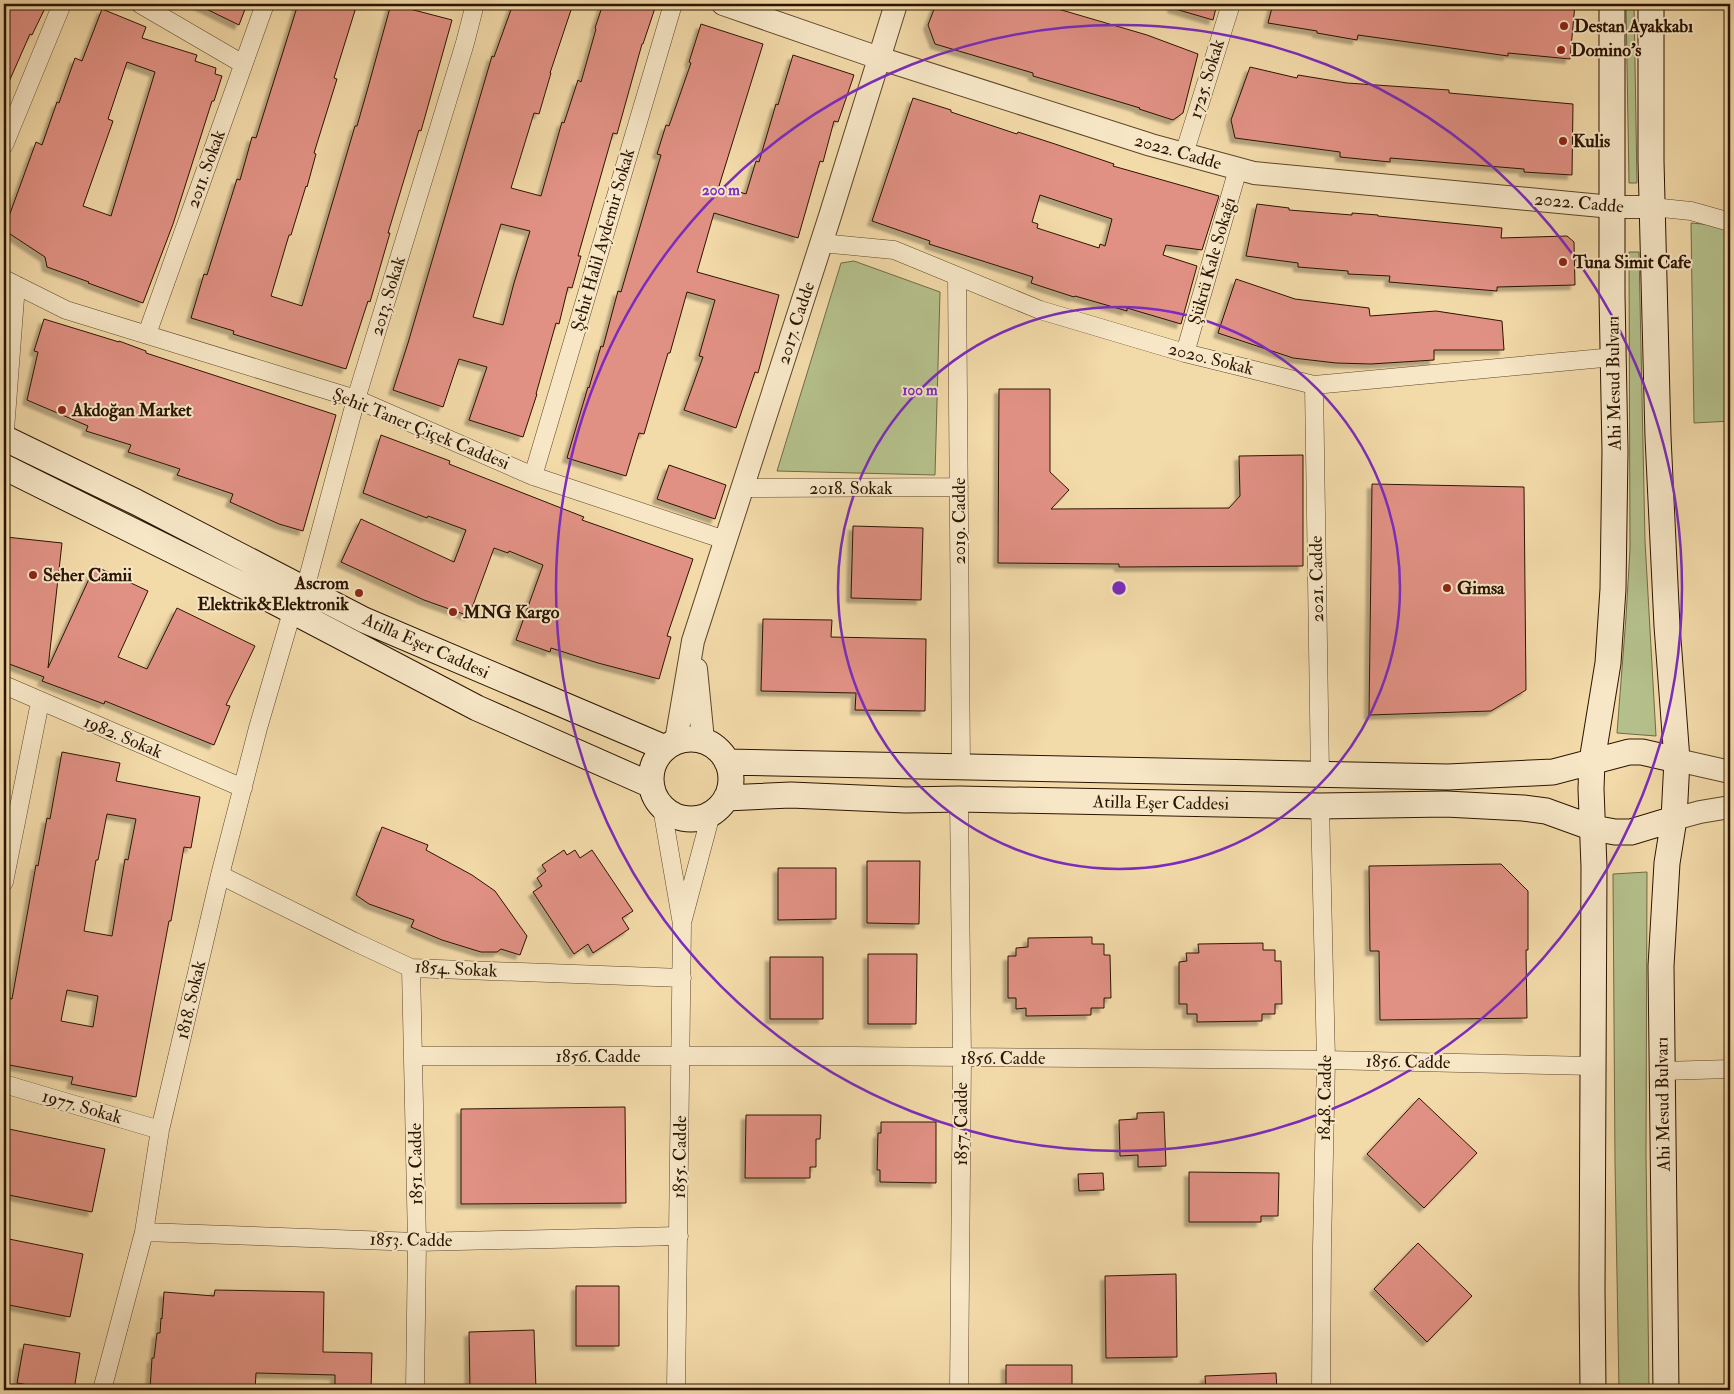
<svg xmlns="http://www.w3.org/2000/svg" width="1734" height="1394" viewBox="0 0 1734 1394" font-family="'IM FELL Double Pica',serif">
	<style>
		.green { fill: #b5c18c; stroke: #706a46 }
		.building { fill: #e19184; stroke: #2b1400; fill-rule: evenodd; filter: url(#shadow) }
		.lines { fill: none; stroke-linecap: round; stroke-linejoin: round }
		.minor-casing { stroke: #5d462a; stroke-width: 19 }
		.tertiary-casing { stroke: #5d462a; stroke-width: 24 }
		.secondary-casing { stroke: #2b1400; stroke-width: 27 }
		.minor { stroke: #f7e7c7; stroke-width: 18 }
		.tertiary { stroke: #f7e7c7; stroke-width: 22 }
		.secondary { stroke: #f7e7c7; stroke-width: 25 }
		.ring { fill: none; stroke: #7b2cbf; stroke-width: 2.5 }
		.poi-dot { fill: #8f2418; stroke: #f7e7c7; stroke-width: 2 }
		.labels { text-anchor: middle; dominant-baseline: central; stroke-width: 4; stroke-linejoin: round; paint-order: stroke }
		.poi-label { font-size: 18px; font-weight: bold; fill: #2b1400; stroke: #f7e7c7; text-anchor: start }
		.street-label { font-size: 18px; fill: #2b1400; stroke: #f7e7c7 }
		.centre { fill: #7b2cbf; stroke: #f7e7c7; stroke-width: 2.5 }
		.ring-label { font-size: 15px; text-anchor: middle; font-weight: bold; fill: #7b2cbf; stroke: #f7e7c7; stroke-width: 4; stroke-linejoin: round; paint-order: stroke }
	</style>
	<defs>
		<filter id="shadow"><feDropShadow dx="-4.5" dy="4.5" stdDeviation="1" flood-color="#0004"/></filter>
	</defs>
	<rect width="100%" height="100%" fill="#f3daa9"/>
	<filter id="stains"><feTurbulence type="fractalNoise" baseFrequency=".004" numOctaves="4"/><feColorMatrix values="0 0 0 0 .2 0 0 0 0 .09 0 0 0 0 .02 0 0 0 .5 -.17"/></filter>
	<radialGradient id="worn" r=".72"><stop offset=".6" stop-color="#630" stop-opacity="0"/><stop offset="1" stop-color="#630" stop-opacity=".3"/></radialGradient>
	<path class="green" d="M 1626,4 L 1634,4 L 1637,183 L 1629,183 Z
		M 1691,223 L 1724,226 L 1730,229 L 1730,421 L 1694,423 Z
		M 1629,252 L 1639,252 L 1645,541 L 1656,736 L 1617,733 L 1626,617 L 1630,549 Z
		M 854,261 L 940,292 L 935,475 L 777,471 L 841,263 Z
		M 1647,872 L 1646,1157 L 1649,1390 L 1619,1390 L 1615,1162 L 1613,874 Z"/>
	<path class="building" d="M 4,4 L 47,4 L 32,35 L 30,34 L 4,93 Z
		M 196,4 L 247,4 L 239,25 Z
		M 298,4 L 357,4 L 334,78 L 337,79 L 314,153 L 316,154 L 307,187 L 306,186 L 291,235 L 289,235 L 271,296 L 302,306 L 355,126 L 357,126 L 369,84 L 391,4 L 452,20 L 421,131 L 419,130 L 388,233 L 390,233 L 370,302 L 368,301 L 346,369 L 233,334 L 234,331 L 191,318 L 204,274 L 207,275 L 237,179 L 240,180 L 252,137 L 256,138 Z
		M 513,4 L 573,4 L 550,73 L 551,73 L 539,114 L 534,113 L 511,188 L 541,196 L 562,122 L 564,123 L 578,80 L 581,82 L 596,29 L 595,28 L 603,4 L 641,4 L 655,8 L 643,44 L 642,44 L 617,134 L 613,133 L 578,256 L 581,256 L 572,288 L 568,287 L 559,324 L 556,323 L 536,394 L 537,394 L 523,437 L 469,420 L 487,367 L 459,359 L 443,407 L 393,390 L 408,343 L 492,56 L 494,57 ZM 501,224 L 530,231 L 514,283 L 503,325 L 473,317 Z
		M 936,4 L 1041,4 L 1147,35 L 1198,54 L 1183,113 L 1173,120 L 1139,109 L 1140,108 L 1033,76 L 1033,73 L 935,44 L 928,25 Z
		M 1173,4 L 1217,4 L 1213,20 L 1172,8 Z
		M 1273,4 L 1575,4 L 1570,59 L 1508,53 L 1508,56 L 1358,35 L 1357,40 L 1317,33 L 1317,31 L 1268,23 Z
		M 102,9 L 146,27 L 142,38 L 197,55 L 195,61 L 216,68 L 215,74 L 222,76 L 214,101 L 212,101 L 173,224 L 143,303 L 88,283 L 89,282 L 47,267 L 45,257 L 4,230 L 36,142 L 42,145 L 57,102 L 59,103 L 75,58 L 82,61 ZM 127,62 L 155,72 L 111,216 L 83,206 L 113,121 L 108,119 Z
		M 701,24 L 763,44 L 719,186 L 746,194 L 756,161 L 759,162 L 776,104 L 778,105 L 793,55 L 854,75 L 838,122 L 834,121 L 823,162 L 820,161 L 798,238 L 714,213 L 697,272 L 779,295 L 758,373 L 755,372 L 736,428 L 684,410 L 703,357 L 699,356 L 715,300 L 687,292 L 670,353 L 668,353 L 644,434 L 639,433 L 626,476 L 567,458 L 588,387 L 589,388 L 601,346 L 603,347 L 618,291 L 621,292 L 661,155 L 657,154 L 666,125 L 669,126 L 691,63 L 689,62 Z
		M 1250,67 L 1297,78 L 1298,75 L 1347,83 L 1449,90 L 1449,93 L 1573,104 L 1572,175 L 1524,172 L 1524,169 L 1390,158 L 1390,162 L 1340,157 L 1340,152 L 1235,138 L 1231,120 Z
		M 913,98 L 951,110 L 951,112 L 1017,134 L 1018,132 L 1055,144 L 1114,164 L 1113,166 L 1219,196 L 1202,250 L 1166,245 L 1163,255 L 1197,266 L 1181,324 L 1127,308 L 1127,311 L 1075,296 L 1074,297 L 1031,283 L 1033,277 L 929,244 L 930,241 L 872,221 ZM 1040,195 L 1112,219 L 1105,246 L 1100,244 L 1099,248 L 1037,228 L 1038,224 L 1032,222 Z
		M 1257,204 L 1289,208 L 1289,210 L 1352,215 L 1352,213 L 1378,215 L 1378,216 L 1502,228 L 1501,238 L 1567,236 L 1574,242 L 1575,285 L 1497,287 L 1497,291 L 1389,282 L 1390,276 L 1348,274 L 1348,271 L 1298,267 L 1298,263 L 1246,256 Z
		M 1236,279 L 1295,299 L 1369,308 L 1370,316 L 1436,311 L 1502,321 L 1504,350 L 1434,350 L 1434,360 L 1371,364 L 1336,363 L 1293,358 L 1218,333 Z
		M 44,319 L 119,342 L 119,341 L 146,351 L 146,353 L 336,415 L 303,531 L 279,524 L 230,502 L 233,494 L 177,475 L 180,469 L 128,452 L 131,445 L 86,431 L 88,426 L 27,400 L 38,352 L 34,351 Z
		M 999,389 L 1050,389 L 1050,472 L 1069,490 L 1051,509 L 1229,508 L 1240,496 L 1239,456 L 1303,455 L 1303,566 L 1119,567 L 1119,564 L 998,563 Z
		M 381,435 L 450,461 L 449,464 L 584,517 L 582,520 L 693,559 L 667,636 L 671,637 L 659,679 L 598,663 L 551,648 L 550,652 L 516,640 L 543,565 L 509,551 L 508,553 L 494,548 L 469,616 L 424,600 L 341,562 L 361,519 L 454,562 L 466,530 L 428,516 L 427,518 L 363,493 Z
		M 669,465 L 726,485 L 715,519 L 657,499 Z
		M 1372,484 L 1524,487 L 1526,690 L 1491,711 L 1369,715 Z
		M 853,526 L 923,528 L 921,600 L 851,598 Z
		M 6,537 L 62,543 L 48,668 L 95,566 L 148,591 L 118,657 L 147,669 L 177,608 L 255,646 L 226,705 L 230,706 L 214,745 L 105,701 L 104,704 L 42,681 L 44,677 L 4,662 L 4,619 L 6,620 Z
		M 763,619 L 832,620 L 831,637 L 926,639 L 925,711 L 855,710 L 856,693 L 761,691 Z
		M 62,752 L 120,763 L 116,781 L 200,797 L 191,848 L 184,847 L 171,921 L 169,921 L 136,1097 L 71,1084 L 73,1077 L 4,1064 L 4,1022 L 8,998 L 12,999 L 36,865 L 38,866 L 47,818 L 50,819 ZM 107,814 L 136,819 L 128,860 L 125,859 L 112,936 L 84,931 L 96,860 L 98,860 ZM 67,990 L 98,996 L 93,1027 L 61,1021 Z
		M 382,827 L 428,845 L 426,850 L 472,875 L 495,891 L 527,936 L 520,955 L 501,949 L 497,952 L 481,952 L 442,940 L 411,927 L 414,920 L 369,904 L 356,895 Z
		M 564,850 L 567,855 L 575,850 L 580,858 L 592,850 L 633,911 L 622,918 L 629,929 L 593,953 L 588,944 L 574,954 L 533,892 L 542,886 L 537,878 L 546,871 L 542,865 Z
		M 867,861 L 920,861 L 919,924 L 867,923 Z
		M 1501,864 L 1528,891 L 1528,950 L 1526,950 L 1527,1018 L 1380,1020 L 1379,951 L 1370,951 L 1369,866 Z
		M 778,868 L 836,868 L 836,919 L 778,920 Z
		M 1092,937 L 1092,944 L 1104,944 L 1104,955 L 1110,955 L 1111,998 L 1104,998 L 1104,1008 L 1091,1008 L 1091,1015 L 1026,1016 L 1026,1008 L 1016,1009 L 1016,998 L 1008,998 L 1008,956 L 1016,956 L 1016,948 L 1028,947 L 1028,938 Z
		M 1263,943 L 1263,950 L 1275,950 L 1275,961 L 1281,961 L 1282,1004 L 1275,1004 L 1275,1014 L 1262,1014 L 1262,1021 L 1197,1022 L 1197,1014 L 1187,1014 L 1187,1004 L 1179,1004 L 1179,962 L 1187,961 L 1186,953 L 1199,953 L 1198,944 Z
		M 868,954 L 917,954 L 916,1024 L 868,1024 Z
		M 770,957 L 823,957 L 823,1019 L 770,1019 Z
		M 1419,1098 L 1477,1153 L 1424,1208 L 1367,1154 Z
		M 625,1107 L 626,1203 L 461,1204 L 461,1109 Z
		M 1164,1112 L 1166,1166 L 1138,1167 L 1138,1155 L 1120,1156 L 1119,1120 L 1137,1119 L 1137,1113 Z
		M 746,1115 L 821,1115 L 820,1139 L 816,1139 L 816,1167 L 810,1167 L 810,1178 L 745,1178 Z
		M 881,1122 L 936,1122 L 936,1183 L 880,1182 L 880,1170 L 877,1170 L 878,1133 L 881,1133 Z
		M 4,1128 L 105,1149 L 92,1212 L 4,1194 Z
		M 1189,1172 L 1279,1173 L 1278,1216 L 1261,1216 L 1261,1222 L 1189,1222 Z
		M 1103,1173 L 1104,1190 L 1079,1191 L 1078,1174 Z
		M 4,1238 L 83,1254 L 70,1317 L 4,1304 Z
		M 1418,1243 L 1472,1296 L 1427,1342 L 1374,1289 Z
		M 1176,1274 L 1177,1357 L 1106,1358 L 1105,1276 Z
		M 576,1286 L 619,1286 L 619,1346 L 576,1346 Z
		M 215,1290 L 324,1292 L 323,1352 L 372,1353 L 371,1390 L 335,1390 L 335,1375 L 256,1373 L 255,1390 L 150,1390 L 152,1358 L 154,1358 L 157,1333 L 160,1333 L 161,1318 L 162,1319 L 164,1292 L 214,1296 Z
		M 534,1330 L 536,1390 L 470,1390 L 469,1332 Z
		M 24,1344 L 80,1353 L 74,1390 L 59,1390 L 17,1383 Z
		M 1006,1365 L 1072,1365 L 1072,1390 L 1006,1390 Z
		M 1276,1373 L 1277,1390 L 1206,1390 L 1205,1376 Z"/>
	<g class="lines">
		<defs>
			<path id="minor" d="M 140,4 L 243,64
				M 4,145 L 62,4
				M 1184,154 L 1231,4
				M 1652,207 L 1691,211 L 1730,222
				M 821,243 L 894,250 L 1040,310 L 1185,353 L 1314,385 L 1614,357
				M 957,276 L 961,767
				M 4,279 L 66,310 L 356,399 L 533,476 L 725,540
				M 147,334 L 265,4
				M 1185,353 L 1238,169
				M 1314,385 L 1320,774
				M 4,443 L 16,285
				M 533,476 L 673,4
				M 742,488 L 959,487
				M 305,589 L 356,399 L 465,43 L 475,4
				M 4,685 L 243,788
				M 959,799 L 962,1058 L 959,1390
				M 1320,806 L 1326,1060 L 1322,1247 L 1321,1390
				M 662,808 L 682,924 L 676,1390
				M 220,875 L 353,941 L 411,968 L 682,978
				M 4,882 L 40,702
				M 683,919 L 711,814
				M 411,968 L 417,1242 L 415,1390
				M 413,1056 L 853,1056 L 1326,1060 L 1593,1066
				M 1663,1071 L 1730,1069
				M 4,1084 L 160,1130
				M 144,1232 L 417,1242 L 679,1236
				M 102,1390 L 144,1232 L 160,1130 L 220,875 L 258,728 L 292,612"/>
			<path id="tertiary" d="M 723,4 L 879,58 L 1151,145 L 1254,173 L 1612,207 L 1652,207
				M 696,669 L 703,740
				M 676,741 L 693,641 L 830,216 L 896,4
				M 1677,760 L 1730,772
				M 1674,819 L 1700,812 L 1730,807"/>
			<path id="secondary" d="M 1651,4 L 1651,161 L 1658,437 L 1667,626 L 1677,760 L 1674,819 L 1667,863 L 1661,966 L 1666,1390
				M 4,438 L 136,502 L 364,620 L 665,748
				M 4,467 L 256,592 L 477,708 L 651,785
				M651 779a40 40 0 1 1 80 0a40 40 0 1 1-80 0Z
				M 727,762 L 1448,777 L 1553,772 L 1629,752 L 1642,752 L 1677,760
				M 726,798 L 791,795 L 906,800 L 959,799 L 1320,806 L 1446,804 L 1523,808 L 1546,811 L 1593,828 L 1615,832 L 1631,832 L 1674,819
				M 1593,1390 L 1592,1290 L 1594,867 L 1591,789 L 1592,761 L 1608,663 L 1613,589 L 1615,451 L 1612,295 L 1612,4"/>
		</defs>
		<use href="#minor" class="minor-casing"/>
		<use href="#tertiary" class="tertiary-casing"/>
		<use href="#secondary" class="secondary-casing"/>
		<use href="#minor" class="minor"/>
		<use href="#tertiary" class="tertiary"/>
		<use href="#secondary" class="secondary"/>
	</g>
	<g class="ring">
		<circle cx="1119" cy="588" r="281"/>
		<circle cx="1119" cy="588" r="563"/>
	</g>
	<g class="poi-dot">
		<circle cx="1564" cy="26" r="5"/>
		<circle cx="1561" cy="50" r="5"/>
		<circle cx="1563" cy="141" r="5"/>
		<circle cx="1563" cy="262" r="5"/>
		<circle cx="62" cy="410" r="5"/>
		<circle cx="33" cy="575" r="5"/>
		<circle cx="1447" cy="588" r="5"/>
		<circle cx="359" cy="593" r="5"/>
		<circle cx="453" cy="612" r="5"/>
	</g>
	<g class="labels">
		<g class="poi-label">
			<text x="1574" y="26">Destan Ayakkabı</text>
			<text x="1571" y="50">Domino's</text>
			<text x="1573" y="141">Kulis</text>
			<text x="1573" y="262">Tuna Simit Cafe</text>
			<text x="72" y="410">Akdoğan Market</text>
			<text x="43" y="575">Seher Camii</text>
			<text x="349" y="583" text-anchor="end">Ascrom<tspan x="349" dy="21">Elektrik&amp;Elektronik</tspan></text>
			<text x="1457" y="588">Gimsa</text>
			<text x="463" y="612">MNG Kargo</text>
		</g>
		<g class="street-label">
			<text transform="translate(1207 79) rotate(-73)">1725. Sokak</text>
			<text transform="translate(1178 152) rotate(16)">2022. Cadde</text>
			<text transform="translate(206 169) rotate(-70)">2011. Sokak</text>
			<text transform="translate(1579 203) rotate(5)">2022. Cadde</text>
			<text transform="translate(603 240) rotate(-74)">Şehit Halil Aydemir Sokak</text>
			<text transform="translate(1212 261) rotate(-74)">Şükrü Kale Sokağı</text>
			<text transform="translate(388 296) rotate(-73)">2013. Sokak</text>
			<text transform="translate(796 323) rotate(-72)">2017. Cadde</text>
			<text transform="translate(1211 359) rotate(14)">2020. Sokak</text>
			<text transform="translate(1614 383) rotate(-91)">Ahi Mesud Bulvarı</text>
			<text transform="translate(421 429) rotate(22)">Şehit Taner Çiçek Caddesi</text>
			<text x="851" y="488">2018. Sokak</text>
			<text transform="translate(959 521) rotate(-90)">2019. Cadde</text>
			<text transform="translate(1317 579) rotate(-91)">2021. Cadde</text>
			<text transform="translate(426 646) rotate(24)">Atilla Eşer Caddesi</text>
			<text transform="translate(123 737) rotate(23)">1982. Sokak</text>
			<text transform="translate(1161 803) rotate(1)">Atilla Eşer Caddesi</text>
			<text transform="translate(456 969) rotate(3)">1854. Sokak</text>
			<text transform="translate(191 1000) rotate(-77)">1818. Sokak</text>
			<text x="598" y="1056">1856. Cadde</text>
			<text x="1003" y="1058">1856. Cadde</text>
			<text transform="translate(1408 1062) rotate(1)">1856. Cadde</text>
			<text transform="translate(1325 1098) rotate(-89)">1848. Cadde</text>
			<text transform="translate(1663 1104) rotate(-91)">Ahi Mesud Bulvarı</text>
			<text transform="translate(82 1107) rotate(16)">1977. Sokak</text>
			<text transform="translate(961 1124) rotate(-90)">1857. Cadde</text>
			<text transform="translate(680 1157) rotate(-89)">1855. Cadde</text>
			<text transform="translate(416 1164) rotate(-91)">1851. Cadde</text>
			<text transform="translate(411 1240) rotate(1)">1853. Cadde</text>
		</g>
	</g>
	<circle cx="1119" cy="588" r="8" class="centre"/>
	<g class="ring-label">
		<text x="721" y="195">200 m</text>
		<text x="920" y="395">100 m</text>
	</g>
	<rect width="1734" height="1394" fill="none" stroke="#f3daa9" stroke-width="20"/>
	<rect x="5" y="5" width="1724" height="1384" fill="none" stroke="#2b1400" stroke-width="2.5"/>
	<rect x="10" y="10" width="1714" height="1374" fill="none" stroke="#2b1400"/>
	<rect width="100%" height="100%" filter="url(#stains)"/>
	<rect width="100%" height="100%" fill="url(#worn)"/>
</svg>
